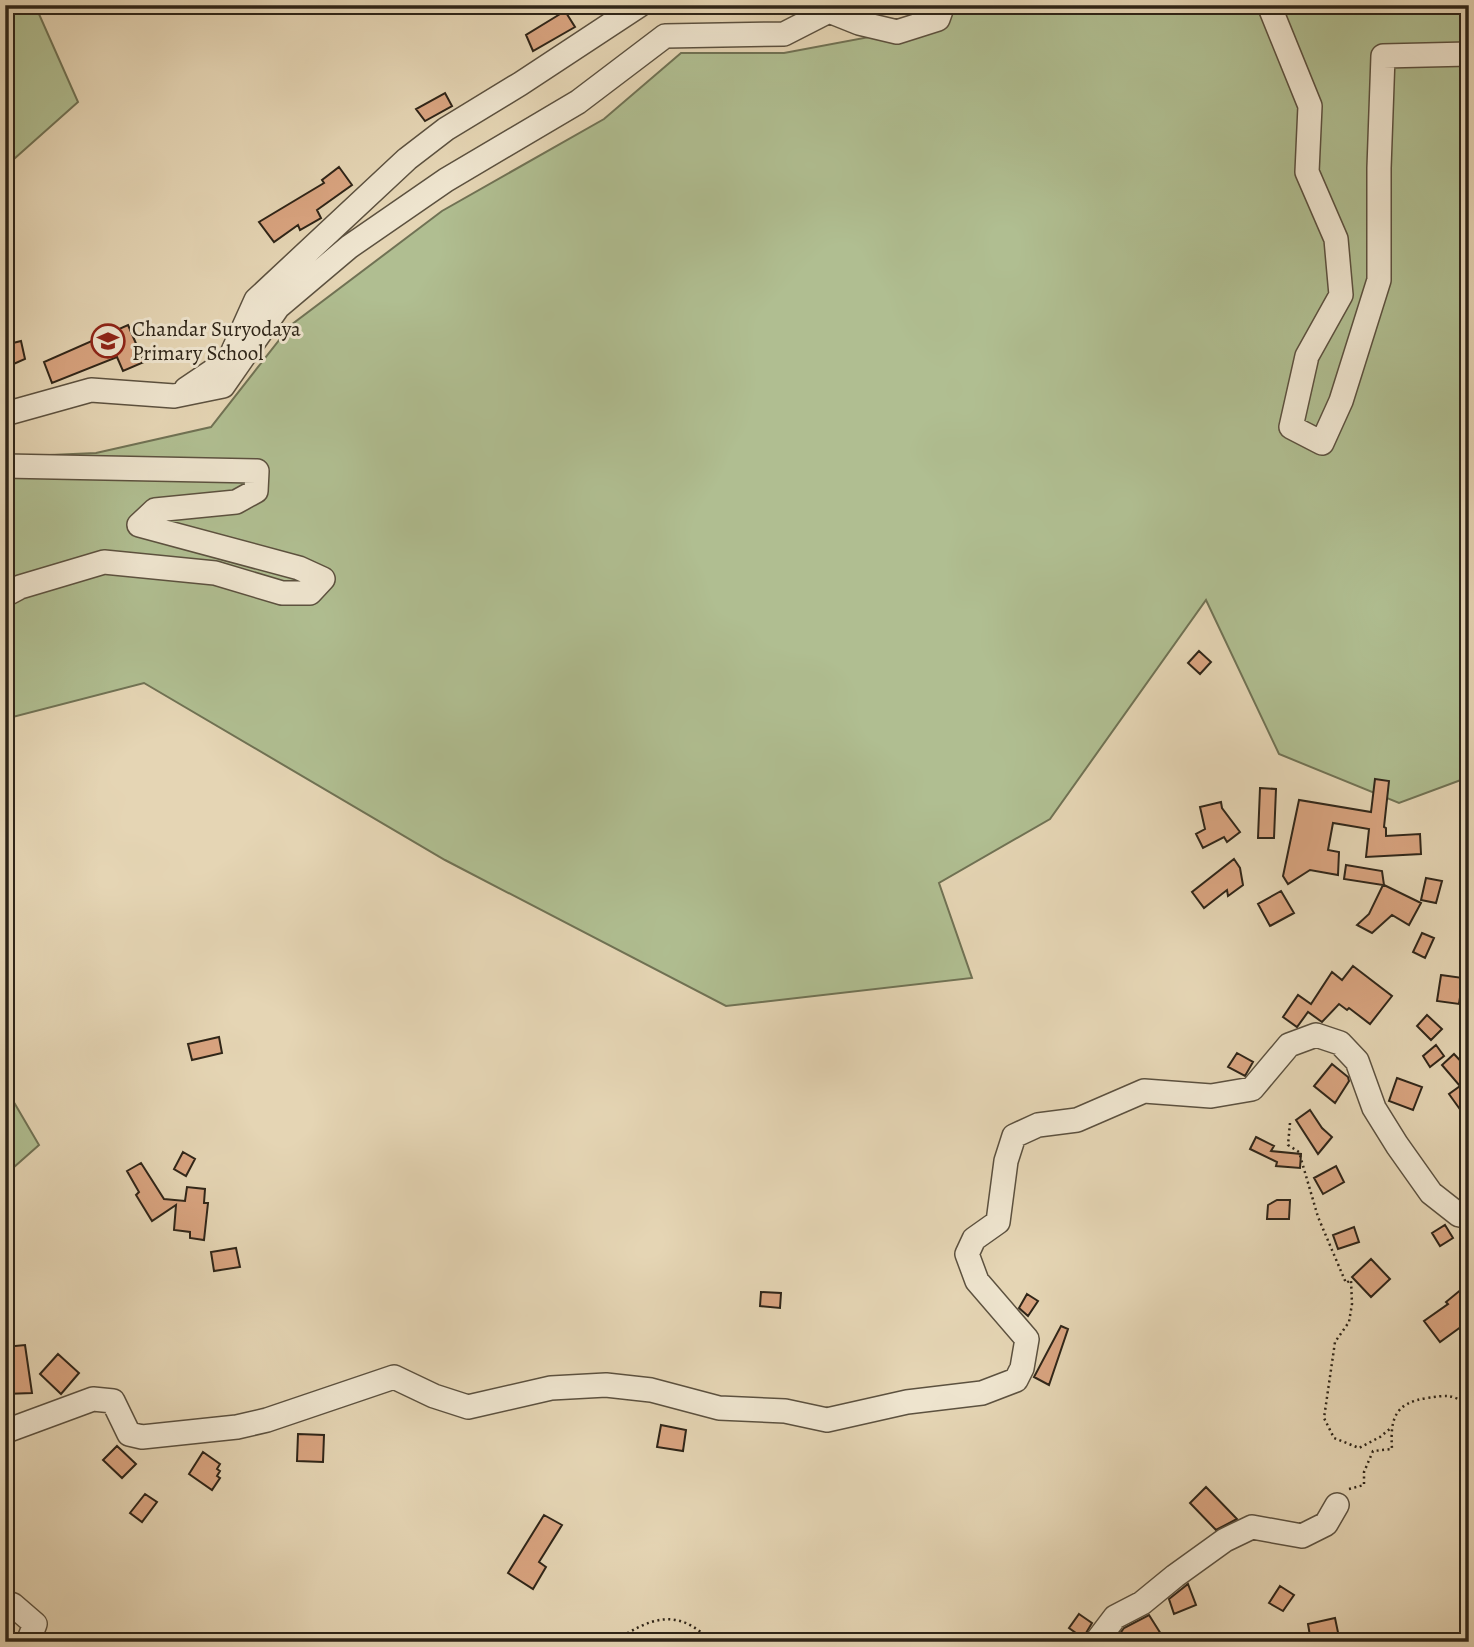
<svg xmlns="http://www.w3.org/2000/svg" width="1474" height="1647" viewBox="0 0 1474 1647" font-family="Alegreya,serif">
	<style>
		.green { fill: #b0be91; stroke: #707254; stroke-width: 2 }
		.building { fill: #d9a480; stroke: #2f2518; stroke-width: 2 }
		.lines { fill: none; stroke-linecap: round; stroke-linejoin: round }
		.minor-casing { stroke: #5c513f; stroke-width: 26 }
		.path { stroke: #2f2518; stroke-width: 2.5; stroke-dasharray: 2 3.5; stroke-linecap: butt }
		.minor { stroke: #eee4ce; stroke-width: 23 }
		.labels { text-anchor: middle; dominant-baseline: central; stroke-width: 6; stroke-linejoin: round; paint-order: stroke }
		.poi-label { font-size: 21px; fill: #2f2518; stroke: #eee4ce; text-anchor: start }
	</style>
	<rect width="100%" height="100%" fill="#e5d5b4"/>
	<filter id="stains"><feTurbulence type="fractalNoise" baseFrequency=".00286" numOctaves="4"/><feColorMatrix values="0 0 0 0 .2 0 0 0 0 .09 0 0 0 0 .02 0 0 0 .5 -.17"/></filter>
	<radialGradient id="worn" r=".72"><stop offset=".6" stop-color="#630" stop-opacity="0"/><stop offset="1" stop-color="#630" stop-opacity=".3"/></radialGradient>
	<path class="green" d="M 5,5 L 35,5 L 78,102 L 5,167 Z
		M 915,5 L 1469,5 L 1469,777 L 1399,803 L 1279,754 L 1206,600 L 1050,819 L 939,883 L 972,978 L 726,1006 L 445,860 L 144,683 L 5,719 L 5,457 L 96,453 L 211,427 L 291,325 L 442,211 L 604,119 L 681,53 L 784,53 L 907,30 Z
		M 5,1087 L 39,1145 L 5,1175 Z"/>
	<path class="building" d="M 565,11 L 575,27 L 533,51 L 526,35 Z
		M 445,93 L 452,106 L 425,121 L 416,109 Z
		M 339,167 L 352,185 L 317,210 L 321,218 L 300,230 L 298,225 L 274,242 L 259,222 L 324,183 L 322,180 Z
		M 128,325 L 144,362 L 123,371 L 117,357 L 52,383 L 44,362 Z
		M 21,341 L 25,359 L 9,366 L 5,345 Z
		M 1199,651 L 1211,662 L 1200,674 L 1188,663 Z
		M 1375,779 L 1389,781 L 1384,827 L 1386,828 L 1386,836 L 1420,834 L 1421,854 L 1366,857 L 1369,829 L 1333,823 L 1328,850 L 1339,852 L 1338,875 L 1310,870 L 1288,884 L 1283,876 L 1299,800 L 1371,812 Z
		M 1260,788 L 1276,789 L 1274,838 L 1258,838 Z
		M 1221,802 L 1222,808 L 1240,832 L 1227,842 L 1224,837 L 1203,848 L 1196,834 L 1205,829 L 1200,807 Z
		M 1234,859 L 1240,868 L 1243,885 L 1228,896 L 1227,890 L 1204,908 L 1192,892 Z
		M 1346,865 L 1382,871 L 1384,885 L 1421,903 L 1409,925 L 1392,915 L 1372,933 L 1357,925 L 1369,914 L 1383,885 L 1344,879 Z
		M 1426,878 L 1442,881 L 1436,903 L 1421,900 Z
		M 1281,891 L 1294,913 L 1270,926 L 1258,904 Z
		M 1422,933 L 1434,938 L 1425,958 L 1413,952 Z
		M 1353,966 L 1392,996 L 1370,1024 L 1349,1008 L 1347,1010 L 1339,1004 L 1322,1022 L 1308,1012 L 1297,1027 L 1283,1017 L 1298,995 L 1311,1004 L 1332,972 L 1342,980 Z
		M 1441,975 L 1463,978 L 1459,1004 L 1437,1001 Z
		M 1427,1015 L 1442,1029 L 1431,1040 L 1417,1026 Z
		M 219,1037 L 222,1053 L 192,1060 L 188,1044 Z
		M 1436,1045 L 1444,1056 L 1430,1067 L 1423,1056 Z
		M 1237,1053 L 1253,1062 L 1245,1076 L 1228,1067 Z
		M 1454,1054 L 1469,1070 L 1469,1122 L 1449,1094 L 1460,1086 L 1442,1065 Z
		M 1332,1064 L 1348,1077 L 1349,1081 L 1335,1103 L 1314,1086 Z
		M 1397,1078 L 1422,1087 L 1413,1110 L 1389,1101 Z
		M 1310,1110 L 1322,1128 L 1332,1137 L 1318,1154 L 1296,1120 Z
		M 1256,1137 L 1274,1146 L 1271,1151 L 1301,1154 L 1300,1168 L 1276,1166 L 1277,1162 L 1250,1149 Z
		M 183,1152 L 195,1159 L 186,1176 L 174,1169 Z
		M 141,1163 L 164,1199 L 185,1201 L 187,1187 L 205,1189 L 204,1203 L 208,1203 L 204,1240 L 190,1238 L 190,1232 L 174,1230 L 176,1205 L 152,1221 L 136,1195 L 139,1192 L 127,1171 Z
		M 1336,1166 L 1344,1182 L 1323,1194 L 1314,1178 Z
		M 1277,1200 L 1290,1200 L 1289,1219 L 1267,1219 L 1268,1205 Z
		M 1445,1225 L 1453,1238 L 1440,1246 L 1432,1233 Z
		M 1354,1227 L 1359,1242 L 1338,1249 L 1333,1235 Z
		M 236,1248 L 240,1267 L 214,1271 L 211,1252 Z
		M 1371,1259 L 1390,1279 L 1371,1297 L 1352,1277 Z
		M 1469,1283 L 1469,1321 L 1440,1342 L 1424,1321 L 1448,1304 L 1446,1302 Z
		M 761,1292 L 781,1293 L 780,1308 L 760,1306 Z
		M 1027,1294 L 1038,1301 L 1028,1316 L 1019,1308 Z
		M 1061,1326 L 1068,1329 L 1049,1385 L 1034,1377 Z
		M 25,1345 L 32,1393 L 5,1394 L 5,1347 Z
		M 58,1354 L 79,1373 L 61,1394 L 40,1374 Z
		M 661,1425 L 686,1430 L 683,1451 L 657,1447 Z
		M 298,1434 L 324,1435 L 323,1462 L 297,1461 Z
		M 117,1446 L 136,1464 L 122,1478 L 103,1460 Z
		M 203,1452 L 220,1464 L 217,1469 L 220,1471 L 217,1476 L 220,1478 L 212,1490 L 189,1474 Z
		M 1206,1487 L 1237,1519 L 1216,1530 L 1190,1503 Z
		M 145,1494 L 157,1502 L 142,1522 L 130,1513 Z
		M 544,1515 L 562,1525 L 539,1562 L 546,1567 L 533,1589 L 508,1573 Z
		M 1188,1584 L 1196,1605 L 1174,1614 L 1169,1599 Z
		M 1280,1586 L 1294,1595 L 1283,1611 L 1269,1603 Z
		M 1079,1614 L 1092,1623 L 1083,1638 L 1069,1628 Z
		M 1149,1615 L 1166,1642 L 1114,1642 L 1124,1628 Z
		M 1335,1618 L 1340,1642 L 1311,1642 L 1308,1624 Z"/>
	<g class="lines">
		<defs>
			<path id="minor" d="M 1269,5 L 1310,106 L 1307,172 L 1336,239 L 1341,295 L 1307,356 L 1291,427 L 1322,443 L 1341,401 L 1379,280 L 1379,168 L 1383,56 L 1469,54
				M 186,389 L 229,360 L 256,300 L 407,159 L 446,129 L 520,84 L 640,5
				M 5,414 L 91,390 L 174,396 L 223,386 L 278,307 L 349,247 L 446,180 L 578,102 L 665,36 L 784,34 L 829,11 L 859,23 L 897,32 L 938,19 L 943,5
				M 5,466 L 257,471 L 256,491 L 236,502 L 155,510 L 139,525 L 299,568 L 323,579 L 310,593 L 282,593 L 215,573 L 104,562 L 20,587 L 5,595
				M 5,1428 L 9,1430 L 93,1399 L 113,1401 L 129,1434 L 142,1437 L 237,1427 L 267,1420 L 394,1377 L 434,1396 L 468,1407 L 551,1388 L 606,1385 L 651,1390 L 719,1408 L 785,1411 L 827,1420 L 907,1402 L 982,1393 L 1016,1380 L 1022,1368 L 1027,1339 L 977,1281 L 967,1254 L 974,1239 L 998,1222 L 1006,1161 L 1014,1136 L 1038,1125 L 1077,1120 L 1144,1091 L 1211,1096 L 1252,1089 L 1289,1045 L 1316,1035 L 1340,1043 L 1357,1061 L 1374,1108 L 1397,1145 L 1431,1193 L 1459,1215 L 1469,1214
				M 5,1602 L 13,1605 L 35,1624 L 28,1642
				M 1096,1642 L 1115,1617 L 1142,1603 L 1175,1576 L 1225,1540 L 1252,1527 L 1302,1536 L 1326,1524 L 1337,1505"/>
		</defs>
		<use href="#minor" class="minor-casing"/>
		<path class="path" d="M 1290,1123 L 1288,1145 L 1299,1152 L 1318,1217 L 1346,1283 L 1351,1280 L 1352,1304 L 1349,1322 L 1335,1342 L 1324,1418 L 1334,1438 L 1359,1448 L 1380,1437 L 1391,1428
			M 1349,1489 L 1364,1485 L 1364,1472 L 1373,1451 L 1392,1449 C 1390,1418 1395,1403 1427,1398 C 1448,1395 1451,1394 1469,1405
			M 613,1642 C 651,1618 676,1606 712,1642"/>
		<use href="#minor" class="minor"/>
	</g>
	<defs>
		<symbol id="school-ring" viewBox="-11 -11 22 22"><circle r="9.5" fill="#eee4ce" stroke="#8f2418" stroke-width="1.5"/><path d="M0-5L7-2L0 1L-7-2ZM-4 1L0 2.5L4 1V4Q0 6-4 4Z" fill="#8f2418"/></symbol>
	</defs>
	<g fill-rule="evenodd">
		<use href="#school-ring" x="89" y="322" width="38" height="38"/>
	</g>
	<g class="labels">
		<g class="poi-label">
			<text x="132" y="329">Chandar Suryodaya<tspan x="132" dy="24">Primary School</tspan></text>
		</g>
	</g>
	<rect width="1474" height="1647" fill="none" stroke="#e5d5b4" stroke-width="28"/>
	<rect x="7" y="7" width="1460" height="1633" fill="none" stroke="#2f2518" stroke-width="3.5"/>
	<rect x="14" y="14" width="1446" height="1619" fill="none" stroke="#2f2518" stroke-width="2"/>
	<rect width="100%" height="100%" filter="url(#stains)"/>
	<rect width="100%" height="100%" fill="url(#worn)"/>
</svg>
